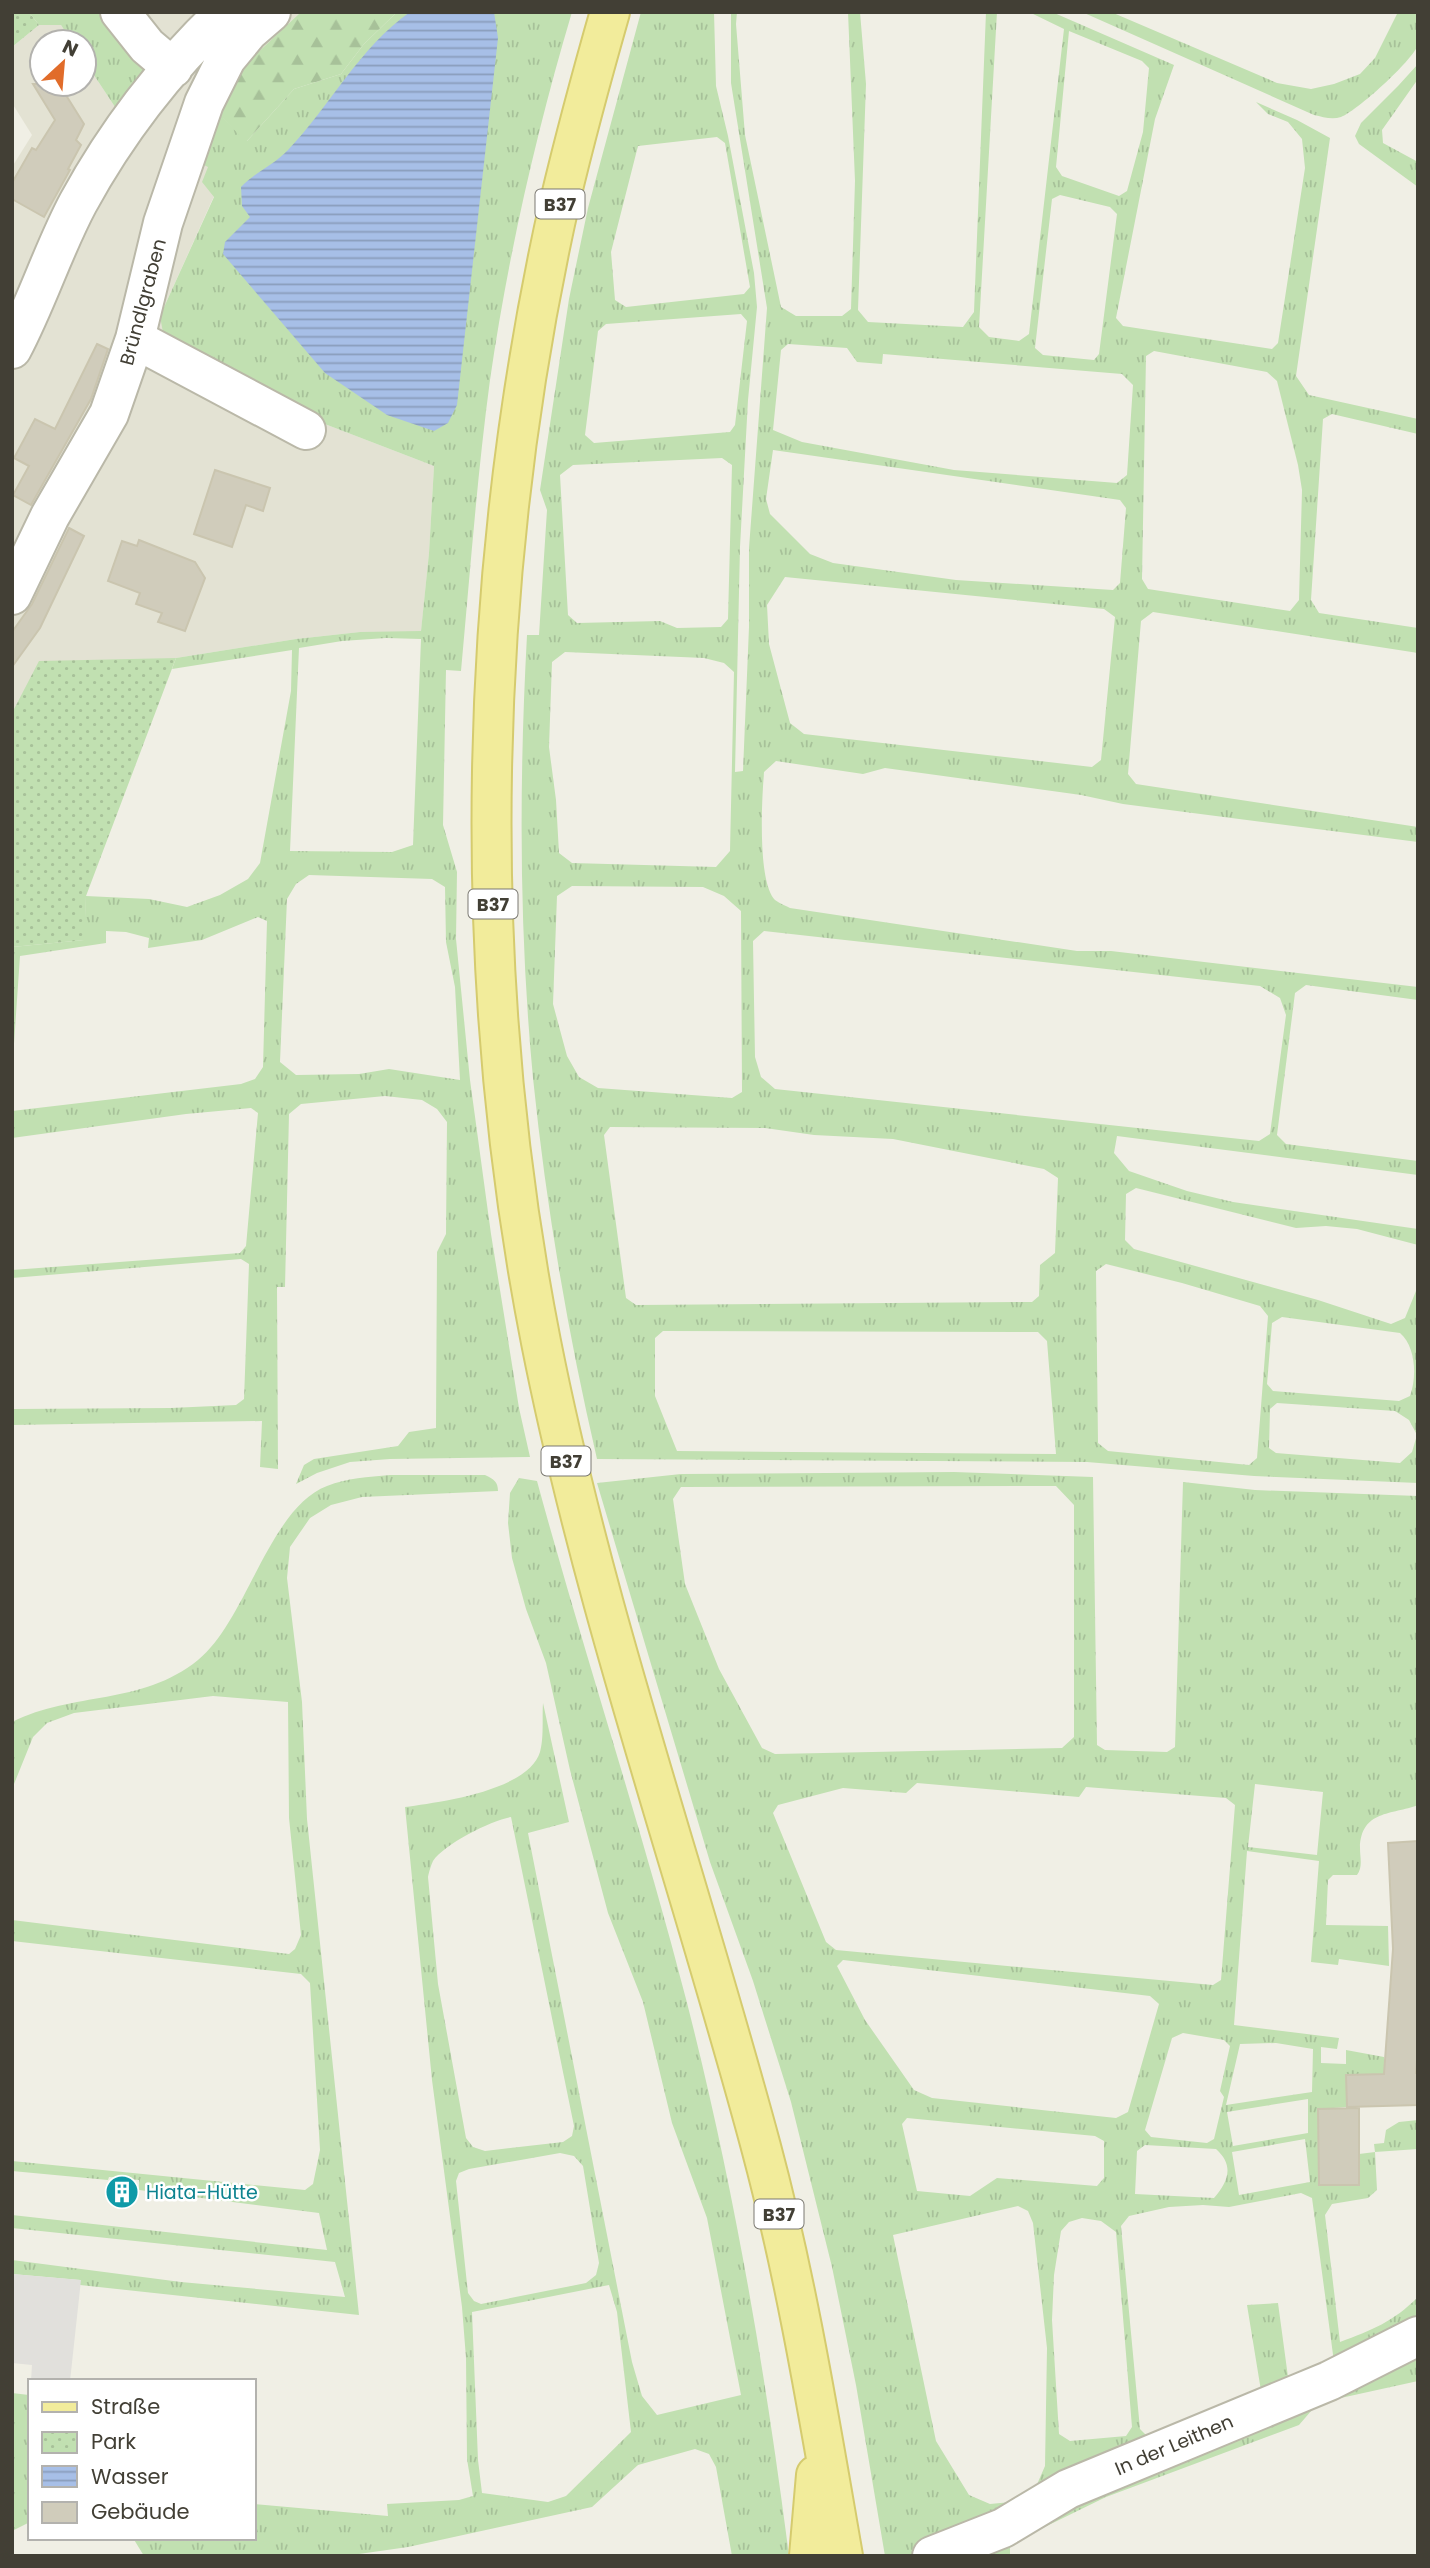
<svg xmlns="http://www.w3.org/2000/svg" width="1430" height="2568" viewBox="0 0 1430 2568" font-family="Poppins,sans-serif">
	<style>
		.residential { fill: #e3e2d3 }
		.grass { fill: url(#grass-tufts); fill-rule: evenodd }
		.forest { fill: url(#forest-firs) }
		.park { fill: url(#park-dots) }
		.parking { fill: #e1e0dc }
		.water { fill: url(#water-rules) }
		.building { fill: #d0ccbb; stroke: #cac5af; stroke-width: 2 }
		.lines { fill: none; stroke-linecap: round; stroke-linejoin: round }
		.minor-casing { stroke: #bab8a8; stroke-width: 42 }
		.major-casing { stroke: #d5cb6e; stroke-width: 42 }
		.minor { stroke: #fff; stroke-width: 38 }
		.major { stroke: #f2ec9b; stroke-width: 38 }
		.labels { text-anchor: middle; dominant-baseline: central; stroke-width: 5; stroke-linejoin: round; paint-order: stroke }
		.shield { fill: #fff; stroke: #7b7972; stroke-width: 2 }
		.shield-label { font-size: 18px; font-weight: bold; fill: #423f35 }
		.street-label { font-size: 19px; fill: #423f35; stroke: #fff }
		.culture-label { font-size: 19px; fill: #0d838f; stroke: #fff; text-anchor: start }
	</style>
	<defs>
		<pattern id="grass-tufts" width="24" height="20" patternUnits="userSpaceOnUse" patternTransform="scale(1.75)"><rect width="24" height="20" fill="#c1e0b1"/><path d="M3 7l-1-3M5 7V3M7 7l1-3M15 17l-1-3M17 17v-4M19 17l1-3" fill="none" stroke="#a7c199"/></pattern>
		<pattern id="forest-firs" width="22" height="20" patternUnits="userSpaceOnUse" patternTransform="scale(1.75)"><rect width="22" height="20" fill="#c1e0b1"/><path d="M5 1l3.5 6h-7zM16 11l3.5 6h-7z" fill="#a7c199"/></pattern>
		<pattern id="park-dots" width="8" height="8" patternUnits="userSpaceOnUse" patternTransform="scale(1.75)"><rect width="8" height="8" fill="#c1e0b1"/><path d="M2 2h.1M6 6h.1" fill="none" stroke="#a7c199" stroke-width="1.8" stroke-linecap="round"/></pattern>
		<pattern id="water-rules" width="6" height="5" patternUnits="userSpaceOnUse" patternTransform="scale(1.75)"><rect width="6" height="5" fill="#a7bfe7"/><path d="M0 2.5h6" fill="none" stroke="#8a9dbc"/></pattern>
	</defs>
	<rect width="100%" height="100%" fill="#f0efe5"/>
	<path class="residential" d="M 110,12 L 301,12 L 239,70 L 208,167 L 214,196 L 160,316 L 317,421 L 434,466 L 429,553 L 421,632 L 360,632 L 296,639 L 176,658 L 12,713 L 12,270 L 14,248 L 12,245 L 12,167 L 32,135 L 12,103 L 12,47 L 39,25 L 61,25 L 72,42 L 42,42 L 42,84 L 84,84 L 84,60 L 119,113 L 143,78 L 144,59 Z"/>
	<path class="grass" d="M 29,12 L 110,12 L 144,59 L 143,81 L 119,113 L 84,60 L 84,42 L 72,42 L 61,25 L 39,25 Z
		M 397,12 L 572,12 C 536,133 508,256 490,380 C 477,477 470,574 461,671 L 446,670 L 443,825 L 457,872 L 456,939 L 470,1080 L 491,1234 L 519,1408 L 530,1457 L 390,1459 L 350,1462 L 317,1473 L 296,1484 L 304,1465 L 314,1459 L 398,1446 L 409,1432 L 436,1428 L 437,1252 L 446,1234 L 447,1122 L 437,1109 L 422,1100 L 385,1096 L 301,1104 L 289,1114 L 285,1287 L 277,1287 L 278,1469 L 260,1467 L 262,1421 L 12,1425 L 12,1409 L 171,1408 L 236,1405 L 244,1399 L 249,1264 L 241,1259 L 12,1278 L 12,1270 L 240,1253 L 246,1246 L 258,1113 L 251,1108 L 186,1114 L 12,1138 L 12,1111 L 241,1084 L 255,1079 L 263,1067 L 267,921 L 258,917 L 202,940 L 148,948 L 149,938 L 126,932 L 106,931 L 106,943 L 20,956 L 12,1073 L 12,947 L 84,940 L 86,896 L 149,899 L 187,907 L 220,895 L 248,879 L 260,863 L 291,691 L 292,650 L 172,669 L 176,658 L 296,639 L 360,632 L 421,631 L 429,553 L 434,466 L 317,421 L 164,338 L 160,316 L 214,197 L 202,182 L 208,167 L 194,160 L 215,110 L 247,141 L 294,89 L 341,74 L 364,44 ZM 386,638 L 421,639 L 413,845 L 392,852 L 290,851 L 299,648 L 342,641 ZM 309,875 L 432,879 L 445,887 L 446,942 L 455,987 L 460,1080 L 389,1069 L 359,1074 L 296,1075 L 280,1062 L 287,899 L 296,884 Z
		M 641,12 L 714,12 L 716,86 L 728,136 L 754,273 L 757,307 L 748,400 L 740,547 L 735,772 L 743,771 L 749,627 L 749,548 L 767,308 L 731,83 L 731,12 L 737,12 L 736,24 L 745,135 L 781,307 L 796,316 L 842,316 L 851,309 L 855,181 L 848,12 L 860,12 L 866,84 L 858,310 L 868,322 L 963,327 L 974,312 L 986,12 L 997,12 L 979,327 L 989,337 L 1019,341 L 1029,334 L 1064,29 L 1029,12 L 1052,12 L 1174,65 L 1155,119 L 1116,318 L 1123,326 L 1272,349 L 1278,343 L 1305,168 L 1302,139 L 1288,122 L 1268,114 L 1256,102 L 1297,120 L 1330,138 L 1296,376 L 1309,395 L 1418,419 L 1418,434 L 1332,414 L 1323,419 L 1311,600 L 1319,613 L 1418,628 L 1418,653 L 1153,612 L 1141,621 L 1128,774 L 1136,784 L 1418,827 L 1418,842 L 1123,804 L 1081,795 L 885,768 L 863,774 L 776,761 L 764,772 C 762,799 757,880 775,900 C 779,903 786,906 790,908 L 1077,951 L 1111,951 L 1418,987 L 1418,1000 L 1306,985 L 1295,993 L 1277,1135 L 1286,1144 L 1418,1161 L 1418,1175 L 1117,1136 L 1114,1153 L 1129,1171 L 1187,1191 L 1233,1202 L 1418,1229 L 1418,1245 L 1357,1229 L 1326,1226 L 1296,1228 L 1136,1188 L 1126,1194 L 1125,1240 L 1134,1249 L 1318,1300 L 1391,1324 L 1405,1318 L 1418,1286 L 1418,1483 L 1254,1476 L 1087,1462 L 597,1459 C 568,1334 546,1206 533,1078 C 519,931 519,782 527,635 L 539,635 L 547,510 L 540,490 L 569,299 L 588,208 ZM 1069,31 L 1142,61 L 1149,68 L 1143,132 L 1127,191 L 1119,196 L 1062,176 L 1056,167 ZM 717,137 L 725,143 L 750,287 L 744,294 L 626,307 L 615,300 L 611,252 L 638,146 ZM 1060,195 L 1110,207 L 1117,214 L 1099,354 L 1094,360 L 1043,355 L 1035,348 L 1052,199 ZM 741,314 L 747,321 L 735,425 L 730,432 L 594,443 L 585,435 L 598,331 L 606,324 ZM 788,344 L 847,348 L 857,362 L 882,364 L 883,354 L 1122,374 L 1133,385 L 1127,475 L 1117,483 L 954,470 L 802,442 L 773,430 L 781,350 ZM 1154,351 L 1267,372 L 1277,381 L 1298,465 L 1302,490 L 1299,600 L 1290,611 L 1148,589 L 1142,579 L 1146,356 ZM 773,450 L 1120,500 L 1126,508 L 1120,583 L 1113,590 L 956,580 L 833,563 L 810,554 L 770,514 L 766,499 ZM 722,458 L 732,465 L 728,619 L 721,627 L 677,628 L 660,621 L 577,623 L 568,615 L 560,475 L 573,465 ZM 785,577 L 1104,609 L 1115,617 L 1101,760 L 1092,767 L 804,734 L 790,723 L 769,644 L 767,605 ZM 565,652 L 704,658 L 724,663 L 734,672 L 730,851 L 716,867 L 572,863 L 559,853 L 556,800 L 549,747 L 552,662 ZM 572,886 L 703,887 L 724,896 L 741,911 L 742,1092 L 732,1098 L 598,1088 L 579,1077 L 567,1056 L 553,1004 L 557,896 ZM 764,931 L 1260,986 L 1280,998 L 1286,1015 L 1270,1134 L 1259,1141 L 775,1089 L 761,1077 L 755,1057 L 753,941 ZM 610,1127 L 765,1128 L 814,1135 L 893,1139 L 1044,1169 L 1058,1178 L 1055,1253 L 1040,1265 L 1039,1296 L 1032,1302 L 636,1305 L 626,1298 L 604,1135 ZM 1106,1264 L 1182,1283 L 1260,1306 L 1268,1316 L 1257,1458 L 1249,1465 L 1108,1451 L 1098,1443 L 1096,1271 ZM 1282,1317 L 1400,1333 C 1416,1347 1417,1377 1410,1396 L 1399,1401 L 1273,1391 L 1267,1384 L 1272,1323 ZM 663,1331 L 1038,1332 L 1047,1341 L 1056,1454 L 677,1451 L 655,1396 L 655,1338 ZM 1277,1403 L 1395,1411 L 1409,1420 L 1417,1435 L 1412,1452 L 1400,1463 L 1276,1453 L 1269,1448 L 1270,1409 Z
		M 1082,12 L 1111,12 L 1277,83 L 1311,89 L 1334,84 L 1360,74 L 1375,58 L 1398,12 L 1418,12 C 1418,22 1420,36 1418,45 C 1412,61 1357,111 1341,117 C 1332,120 1323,117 1314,115 Z
		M 1418,64 L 1418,79 L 1382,130 L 1383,143 L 1418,162 L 1418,187 L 1359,144 L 1355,136 L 1361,123 L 1398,86 Z
		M 954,1472 L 1093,1477 L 1097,1745 L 1105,1750 L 1167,1752 L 1175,1747 L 1183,1482 L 1255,1490 L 1418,1496 L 1418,1805 C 1392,1815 1361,1810 1360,1848 C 1360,1858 1363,1867 1357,1875 L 1333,1875 L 1328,1880 L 1326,1925 L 1388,1926 L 1389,1966 L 1339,1959 L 1338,1965 L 1311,1962 L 1319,1861 L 1247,1851 L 1234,2025 L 1339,2038 L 1337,2049 L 1321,2047 L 1321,2063 L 1346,2064 L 1346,2050 L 1384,2057 L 1385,2074 L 1362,2106 L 1319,2109 L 1319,2185 L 1359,2185 L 1359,2154 L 1375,2152 L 1374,2144 L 1384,2143 L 1386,2130 L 1399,2122 L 1418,2120 L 1418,2149 L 1375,2152 L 1377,2190 L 1368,2198 L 1332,2204 L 1325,2215 L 1340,2342 C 1372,2330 1393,2322 1418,2297 L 1418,2324 L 933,2556 L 885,2556 L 856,2385 L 832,2267 L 791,2102 L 753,1981 L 710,1862 L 597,1483 L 681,1474 ZM 1056,1486 L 1074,1505 L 1074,1737 L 1062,1748 L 775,1754 L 762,1748 L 719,1669 L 685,1584 L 673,1499 L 681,1487 ZM 917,1783 L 1079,1797 L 1086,1787 L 1226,1798 L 1235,1805 L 1221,1980 L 1213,1985 L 836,1950 L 826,1942 L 773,1813 L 778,1805 L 843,1788 L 906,1793 ZM 1255,1784 L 1323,1792 L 1317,1855 L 1248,1847 ZM 843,1960 L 1150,1996 L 1159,2004 L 1128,2112 L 1116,2118 L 932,2098 L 914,2090 L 865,2020 L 837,1966 ZM 1183,2033 L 1224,2040 L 1230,2046 L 1220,2091 L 1224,2097 L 1214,2139 L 1207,2143 L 1151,2137 L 1145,2130 L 1172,2038 ZM 1276,2043 L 1313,2049 L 1312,2092 L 1226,2105 L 1240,2044 ZM 1308,2099 L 1308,2133 L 1233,2146 L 1227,2112 ZM 907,2118 L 1095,2136 L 1104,2141 L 1104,2178 L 1097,2186 L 997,2178 L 970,2196 L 917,2191 L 902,2124 ZM 1305,2139 L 1310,2182 L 1239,2195 L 1232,2152 ZM 1145,2145 L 1216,2149 C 1234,2165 1229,2181 1214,2198 L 1135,2194 L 1137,2151 ZM 1301,2193 L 1312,2198 L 1334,2362 L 1296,2379 L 1288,2377 L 1278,2303 L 1247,2305 L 1262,2397 L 1149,2438 L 1140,2429 L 1121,2226 L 1129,2216 L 1169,2207 L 1203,2205 L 1229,2207 ZM 1018,2206 L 1028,2211 L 1033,2223 L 1047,2348 L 1045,2466 L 1035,2489 L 1011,2502 L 990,2504 L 969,2495 L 936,2441 L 893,2235 ZM 1082,2218 L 1101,2221 L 1116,2232 L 1132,2427 L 1126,2436 L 1070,2441 L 1059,2434 L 1052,2320 L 1054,2275 L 1061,2231 L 1069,2222 Z
		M 390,1475 L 485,1475 C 494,1479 498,1482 498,1491 L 362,1497 L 331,1505 L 310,1518 L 290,1547 L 287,1578 L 302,1702 L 307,1819 L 359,2315 L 80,2285 L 80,2280 L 12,2274 L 12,2260 L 181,2282 L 345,2297 L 335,2262 L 12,2228 L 12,2215 L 327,2250 L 319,2213 L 139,2190 L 139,2180 L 109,2177 L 108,2180 L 12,2171 L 12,2161 L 305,2190 L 313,2184 L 320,2150 L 310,1983 L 301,1974 L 12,1941 L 12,1920 L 289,1954 L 295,1949 L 301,1935 L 289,1818 L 288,1702 L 213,1696 L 74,1713 L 47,1723 L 33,1737 L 12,1789 L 12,1722 C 74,1691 141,1706 198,1660 C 247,1620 269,1508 327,1486 C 347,1478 368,1477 390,1475 Z
		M 519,1478 L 537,1481 C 584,1654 641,1825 686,1999 C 733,2182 765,2368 789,2556 L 732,2556 L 716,2467 L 709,2454 L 695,2449 L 638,2465 L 592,2507 L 408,2547 L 345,2556 L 144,2556 L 133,2538 L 254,2538 L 254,2504 L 388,2516 L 387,2504 L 459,2500 L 473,2496 L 467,2459 L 466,2358 L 462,2307 L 432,2080 L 405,1807 C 439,1802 528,1791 540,1752 C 544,1738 542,1718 543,1703 L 569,1822 L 528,1833 L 632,2362 L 642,2396 L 657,2415 L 741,2395 L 707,2218 L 672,2123 L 643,2002 L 608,1913 L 570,1770 L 546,1663 L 526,1609 L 512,1558 L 508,1523 L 510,1493 ZM 511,1817 L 574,2126 L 572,2136 L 563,2142 L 485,2151 L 473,2147 L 466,2138 L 438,1984 L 428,1877 C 429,1872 431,1865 433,1861 C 444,1844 492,1820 511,1817 ZM 560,2153 L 574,2156 L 583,2166 L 599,2263 L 596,2275 L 586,2283 L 481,2304 L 474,2301 L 468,2293 L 456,2181 L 459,2173 L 469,2169 ZM 609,2285 L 617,2312 L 631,2432 L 566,2496 L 548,2502 L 482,2493 L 478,2460 L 472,2312 Z
		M 1418,2343 L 1418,2381 L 1318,2403 L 1299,2425 L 1106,2497 L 1010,2544 L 1010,2556 L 956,2556 Z
		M 12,2393 L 29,2395 L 30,2522 L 12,2531 Z"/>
	<path class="forest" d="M 301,12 L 397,12 L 364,44 L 341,74 L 294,89 L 246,142 L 215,110 L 239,70 Z"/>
	<path class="park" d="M 12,12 L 29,12 L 39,25 L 12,47 Z
		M 176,658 L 86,896 L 85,940 L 12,947 L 12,713 L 39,661 Z"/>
	<path class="parking" d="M 12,2274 L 81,2280 L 70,2381 L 31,2381 L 32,2365 L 12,2363 Z"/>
	<path class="water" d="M 410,12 L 494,12 L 498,38 L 457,405 L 448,423 L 434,431 L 387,415 L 325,373 L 223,254 L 225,242 L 250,217 L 242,206 L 241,187 C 255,172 274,165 288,150 C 330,106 359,48 410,12 Z"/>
	<path class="building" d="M 33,84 L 59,84 L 84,124 L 76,140 L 81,145 L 68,169 L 70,170 L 44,217 L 12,199 L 12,183 L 32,148 L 36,150 L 55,120 Z
		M 97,344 L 108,349 L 91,399 L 31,505 L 13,495 L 29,466 L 14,458 L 35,419 L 55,429 Z
		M 215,470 L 270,488 L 263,511 L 246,505 L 232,547 L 194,534 Z
		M 69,528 L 84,536 L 40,628 L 12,667 L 12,632 L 32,604 Z
		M 139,540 L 195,562 L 205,578 L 185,631 L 158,622 L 162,613 L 136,604 L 140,593 L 108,581 L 122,541 L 137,546 Z
		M 1418,1841 L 1418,2047 L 1416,2073 L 1418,2073 L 1418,2105 L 1347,2107 L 1346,2075 L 1384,2074 L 1393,1949 L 1388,1843 Z
		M 1359,2108 L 1359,2185 L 1319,2185 L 1318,2109 Z"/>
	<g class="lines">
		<defs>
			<path id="minor" d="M 120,12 L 147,46 L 173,68
				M 135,339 L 306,430
				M 12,349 C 37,302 53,250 78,203 C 116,133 167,67 225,12
				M 12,595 L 50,516 L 109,414 L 135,339 L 163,223 L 204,103 L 226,59 L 249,31 L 271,12
				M 932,2556 L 1003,2528 L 1068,2489 L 1329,2381 L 1418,2336"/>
			<path id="major" d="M 610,12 C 592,75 575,138 560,201 C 477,570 468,971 541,1342 C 595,1615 689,1878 761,2147 C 797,2281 819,2418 843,2556
				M 809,2556 L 816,2475"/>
		</defs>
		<use href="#minor" class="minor-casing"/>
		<use href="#major" class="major-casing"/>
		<use href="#minor" class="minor"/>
		<use href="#major" class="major"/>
	</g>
	<defs>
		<symbol id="building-disc" viewBox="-11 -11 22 22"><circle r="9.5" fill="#0f9aa8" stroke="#fff"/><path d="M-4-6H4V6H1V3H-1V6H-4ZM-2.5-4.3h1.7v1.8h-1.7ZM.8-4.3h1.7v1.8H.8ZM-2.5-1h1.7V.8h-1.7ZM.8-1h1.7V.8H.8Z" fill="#fff"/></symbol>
	</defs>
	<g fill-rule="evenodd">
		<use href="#building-disc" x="103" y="2173" width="38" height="38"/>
	</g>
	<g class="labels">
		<g class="shield">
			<rect x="535.5" y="189.5" width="49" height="29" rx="5"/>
			<rect x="468.5" y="889.5" width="49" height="29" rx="5"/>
			<rect x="541.5" y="1446.5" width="49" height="29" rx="5"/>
			<rect x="754.5" y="2199.5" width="49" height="29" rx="5"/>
		</g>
		<g class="shield-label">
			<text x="560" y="204">B37</text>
			<text x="493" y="904">B37</text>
			<text x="566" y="1461">B37</text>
			<text x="779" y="2214">B37</text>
		</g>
		<g class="street-label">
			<text transform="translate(143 302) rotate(-75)">Bründlgraben</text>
			<text transform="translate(1174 2445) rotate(-23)">In der Leithen</text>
		</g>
		<g class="culture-label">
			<text x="146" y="2192">Hiata-Hütte</text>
		</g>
	</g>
	<rect width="1430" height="2568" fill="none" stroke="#423f35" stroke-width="28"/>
	<rect x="28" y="2379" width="228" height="161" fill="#ffffff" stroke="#b3b2ae" stroke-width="2"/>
	<rect x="42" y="2402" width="35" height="10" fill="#f2ec9b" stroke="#b3b2ae" stroke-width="2"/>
	<text x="91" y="2414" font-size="21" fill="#423f35">Straße</text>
	<rect x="42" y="2432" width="35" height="21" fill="url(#park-dots)" stroke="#b3b2ae" stroke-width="2"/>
	<text x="91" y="2449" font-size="21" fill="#423f35">Park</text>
	<rect x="42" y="2466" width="35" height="21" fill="url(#water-rules)" stroke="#b3b2ae" stroke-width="2"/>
	<text x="91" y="2484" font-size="21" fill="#423f35">Wasser</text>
	<rect x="42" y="2502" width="35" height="21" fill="#d0ccbb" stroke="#b3b2ae" stroke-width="2"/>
	<text x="91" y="2519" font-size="21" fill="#423f35">Gebäude</text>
	<g transform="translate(63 63) rotate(26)"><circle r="33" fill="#ffffff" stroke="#b3b2ae" stroke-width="2"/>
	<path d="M0-5L12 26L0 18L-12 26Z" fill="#e16c2a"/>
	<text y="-10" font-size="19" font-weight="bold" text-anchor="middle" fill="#423f35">N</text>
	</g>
</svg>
